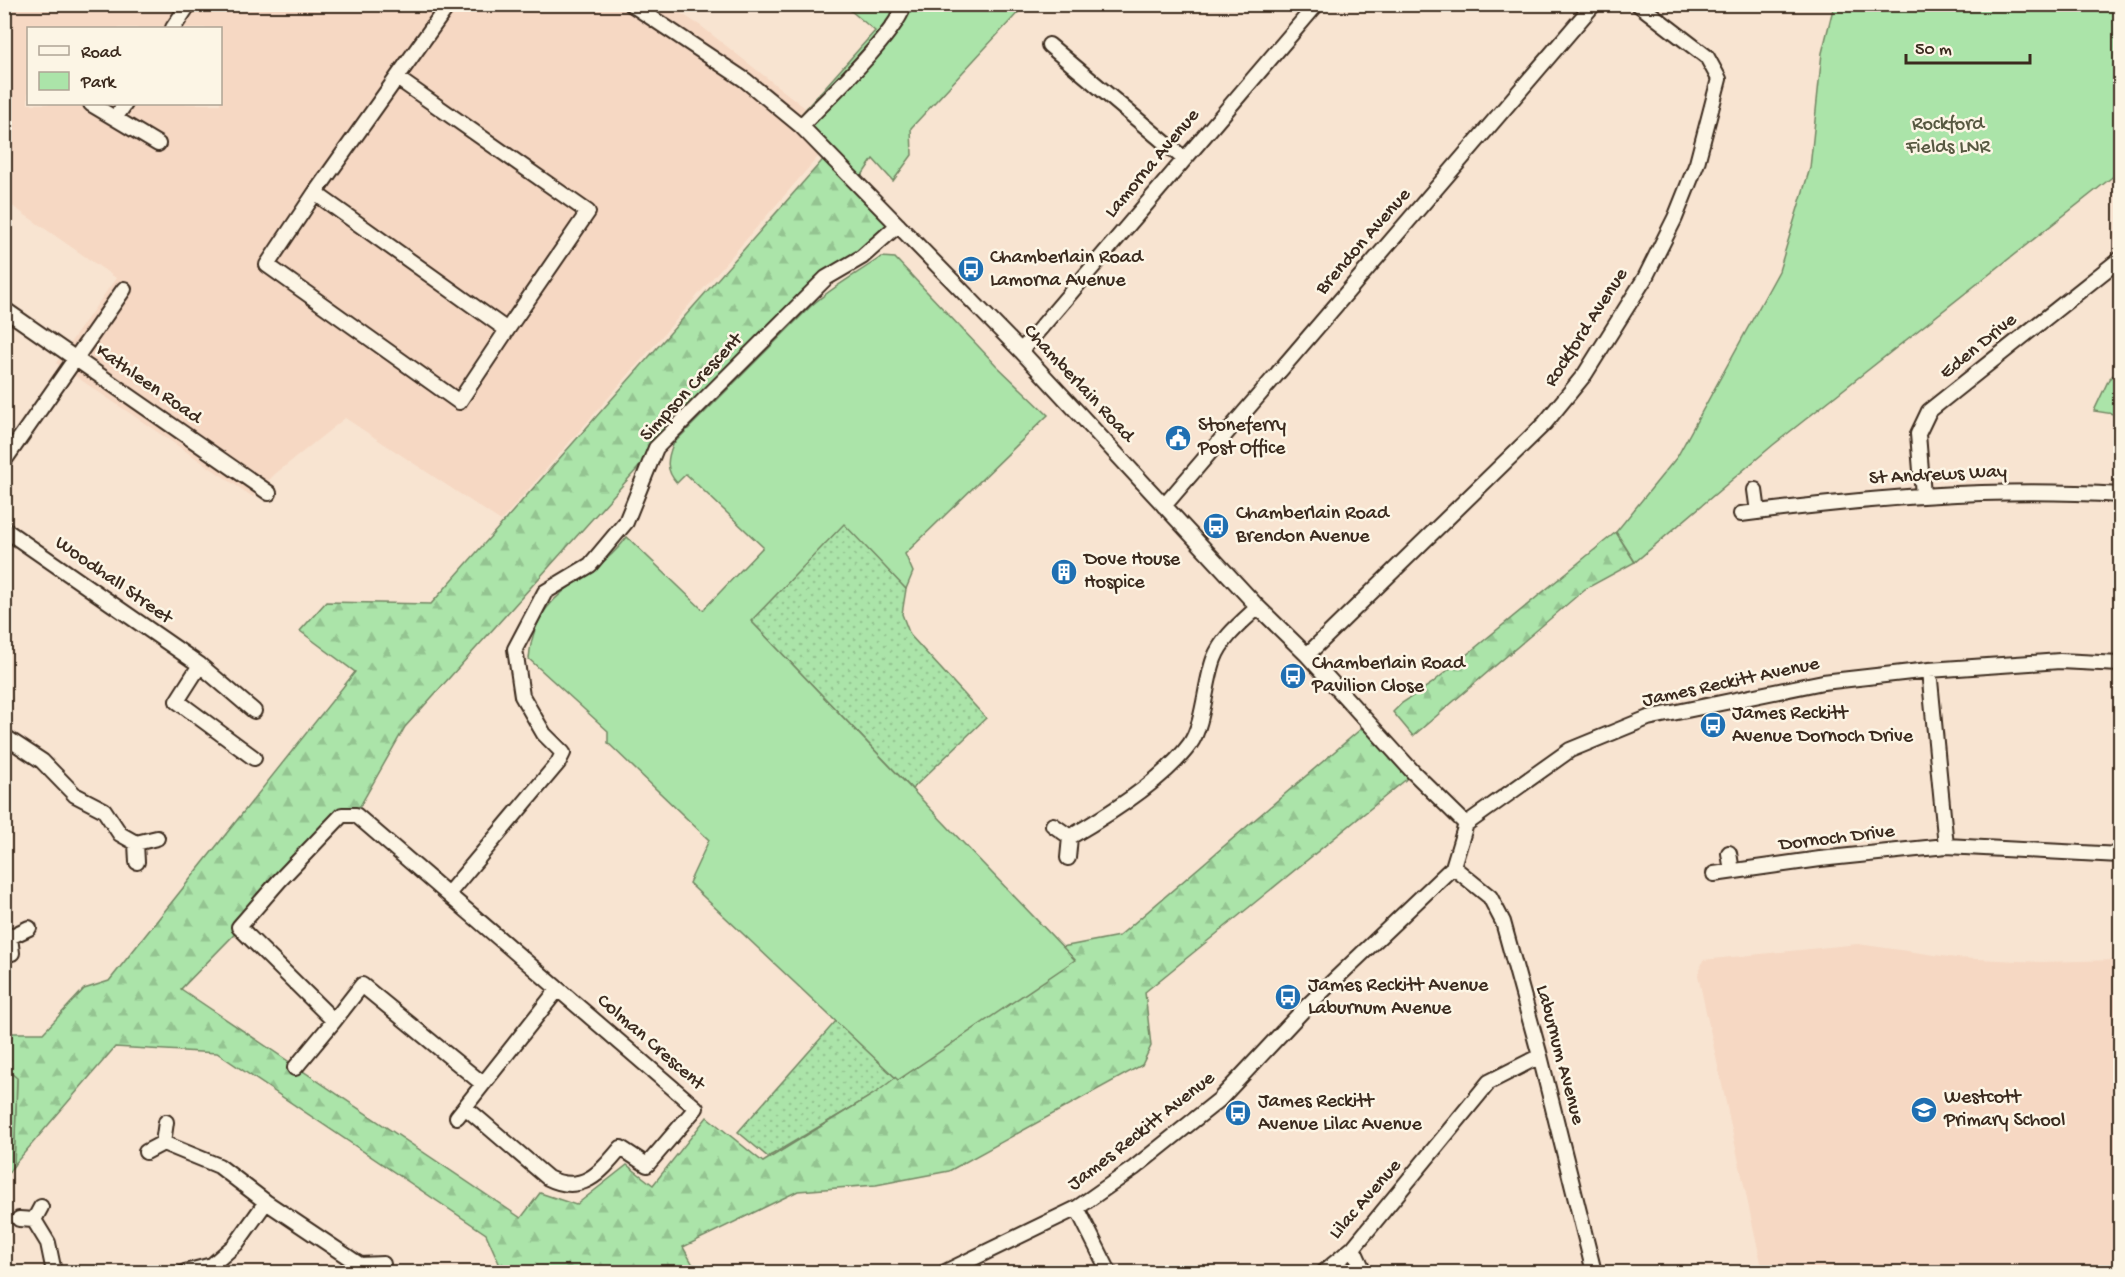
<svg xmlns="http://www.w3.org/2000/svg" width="2125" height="1277" viewBox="0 0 2125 1277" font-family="'Gochi Hand',sans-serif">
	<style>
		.built { fill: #f6d8c3; fill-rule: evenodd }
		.grass { fill: url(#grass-dots); stroke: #738764; stroke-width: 1.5 }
		.forest { fill: url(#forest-firs); stroke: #738764; stroke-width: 1.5 }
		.park { fill: #abe4a9; stroke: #738764; stroke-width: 1.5 }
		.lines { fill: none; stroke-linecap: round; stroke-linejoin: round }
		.street-casing { stroke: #3b2a1e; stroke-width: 18 }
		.street { stroke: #fcf5e5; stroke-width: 14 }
		.labels { text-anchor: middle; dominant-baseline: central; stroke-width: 5; stroke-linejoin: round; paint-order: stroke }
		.park-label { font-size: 20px; fill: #575841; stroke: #fcf5e5 }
		.street-label { font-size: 20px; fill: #3b2a1e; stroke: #fcf5e5 }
		.poi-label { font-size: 20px; fill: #3b2a1e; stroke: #fcf5e5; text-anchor: start }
	</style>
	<defs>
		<pattern id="grass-dots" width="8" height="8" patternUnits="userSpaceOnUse" patternTransform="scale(1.5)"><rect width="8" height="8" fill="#abe4a9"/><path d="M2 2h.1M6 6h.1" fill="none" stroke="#94c491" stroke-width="1.8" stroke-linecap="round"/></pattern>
		<pattern id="forest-firs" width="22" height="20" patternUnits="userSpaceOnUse" patternTransform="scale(1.5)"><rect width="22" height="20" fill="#abe4a9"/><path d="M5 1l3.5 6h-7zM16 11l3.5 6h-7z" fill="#94c491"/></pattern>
	</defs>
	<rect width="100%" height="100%" fill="#f8e4d1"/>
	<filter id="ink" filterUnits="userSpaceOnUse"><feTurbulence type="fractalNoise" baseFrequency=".0167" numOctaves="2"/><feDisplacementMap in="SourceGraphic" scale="12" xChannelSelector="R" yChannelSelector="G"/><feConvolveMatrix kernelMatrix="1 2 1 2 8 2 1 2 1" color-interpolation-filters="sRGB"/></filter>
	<g filter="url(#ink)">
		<path class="built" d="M 4,5 L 668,5 L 701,26 L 838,134 L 501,521 L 345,418 L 275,474 L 253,497 L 56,363 L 116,278 L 5,201 ZM 28,28 L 220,28 L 220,104 L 28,104 Z
			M 1858,944 L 1956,958 L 2041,962 L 2120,960 L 2120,1272 L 1763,1272 L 1698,975 L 1703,960 Z"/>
		<path class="grass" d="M 844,523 L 906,589 L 902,614 L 910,635 L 986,718 L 912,789 L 750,620 Z
			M 836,1021 L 898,1080 L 768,1157 L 738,1132 Z"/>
		<path class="forest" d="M 828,154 L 898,225 L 826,278 L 656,448 L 405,727 L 360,806 L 181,989 L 521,1218 L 540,1193 L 576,1205 L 627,1165 L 653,1185 L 707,1117 L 763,1162 L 877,1092 L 1062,947 L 1119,936 L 1369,722 L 1414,773 L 1145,992 L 1151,1046 L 1142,1065 L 949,1171 L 876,1185 L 798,1191 L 683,1247 L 697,1272 L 503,1272 L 486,1234 L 217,1053 L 115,1047 L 14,1165 L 17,1079 L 5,1068 L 4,1033 L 43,1033 L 84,989 L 109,981 L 355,672 L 300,631 L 326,602 L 431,604 Z
			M 1616,532 L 1635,562 L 1585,589 L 1413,736 L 1393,712 L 1402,703 L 1431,684 Z"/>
		<path class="park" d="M 844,5 L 1025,5 L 911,128 L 912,155 L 893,181 L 873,159 L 856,184 L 795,121 L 875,31 Z
			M 1834,5 L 2120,5 L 2120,171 L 1773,445 L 1635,562 L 1616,532 L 1677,457 L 1779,271 L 1810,168 L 1822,53 Z
			M 881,257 L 895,258 L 996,365 L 1048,415 L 905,554 L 913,572 L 906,589 L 844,524 L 751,621 L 1075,960 L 898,1080 L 689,883 L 709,840 L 608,743 L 608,731 L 529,659 C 535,585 590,587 627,537 L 703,610 L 763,547 L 686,474 L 677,483 C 665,470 667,459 673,444 L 811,306 C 832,287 857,274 881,257 Z
			M 2120,369 L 2120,415 L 2094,411 L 2109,379 Z
			M 5,1068 L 17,1078 L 14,1165 L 5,1178 Z"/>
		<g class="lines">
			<defs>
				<path id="street" d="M 631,4 L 745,80 L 801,126 L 1021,351 L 1258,607 L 1307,655 L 1414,773 L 1466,824
					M 173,28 L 189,4
					M 1049,45 L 1183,158
					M 397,78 L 588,212 L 507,330 L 315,193 L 449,4
					M 91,104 L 158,144
					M 115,118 L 125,104
					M 801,126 C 822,104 901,29 904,4
					M 315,193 L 267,265 L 459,402 L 511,324
					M 4,309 L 269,493
					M 1021,351 L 1317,4
					M 4,461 L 124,289
					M 1755,490 L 1758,512
					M 1923,495 L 1918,434 L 1929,411 L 2120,259
					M 1164,506 L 1594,4
					M 1741,514 C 1870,498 1990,487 2120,495
					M 4,529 L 200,665 L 254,711
					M 1307,655 L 1545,423 L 1585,374 L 1645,278 L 1675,218 L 1697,163 L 1719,79 L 1707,57 L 1638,4
					M 200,665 L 177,701 L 254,758
					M 1929,670 L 1946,846
					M 4,736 L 42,761 L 75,795 L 104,810 L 120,834 L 136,843
					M 1053,825 L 1070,837 L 1068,858
					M 1070,837 C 1108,815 1164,780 1190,744 C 1204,724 1205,683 1214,659 C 1222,638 1241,623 1258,607
					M 1729,853 L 1732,871
					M 137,862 L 136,843 L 157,838
					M 1453,867 L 1490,897 L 1503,922 L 1540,1056 L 1594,1272
					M 1714,874 L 1820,859 L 1946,846 L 2120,855
					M 448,894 L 558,763 L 563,753 L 544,734 L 522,696 L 515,649 L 545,592 L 590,565 L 626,522 L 656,448 L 826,278 L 862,257 L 898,225
					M 12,953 L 10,937 L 29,928
					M 295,1068 L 334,1021
					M 465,1107 L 548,1178 C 582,1195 600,1173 621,1148 L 647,1165 L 696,1108 L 356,815 L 342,815 L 279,881 L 239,927 L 334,1021 L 362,985 L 483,1084
					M 457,1117 L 558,989
					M 163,1143 L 219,1166 L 266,1202 L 360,1265
					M 146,1152 L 163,1143 L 166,1122
					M 1077,1208 L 1109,1272
					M 19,1219 L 34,1220 L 41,1207
					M 34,1220 L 48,1243 L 54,1272
					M 1353,1248 L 1364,1272
					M 185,1272 L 212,1265 L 236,1244 L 266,1202
					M 345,1272 L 360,1265 L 383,1264
					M 945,1272 L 1077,1208 L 1134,1168 L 1219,1100 L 1307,1006 L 1453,867 L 1466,824 L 1570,750 L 1648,718 L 1823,682 L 1929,670 L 2060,661 L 2120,664
					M 1324,1272 L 1353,1248 L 1489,1082 L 1540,1056"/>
			</defs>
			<use href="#street" class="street-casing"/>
			<use href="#street" class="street"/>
		</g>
	</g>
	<defs>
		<symbol id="bus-disc" viewBox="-11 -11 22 22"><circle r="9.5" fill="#1f6fb2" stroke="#fcf5e5"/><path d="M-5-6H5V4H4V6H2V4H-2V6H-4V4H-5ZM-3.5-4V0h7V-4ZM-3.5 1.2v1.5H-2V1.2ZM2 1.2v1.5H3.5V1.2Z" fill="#fff"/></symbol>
		<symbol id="civic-disc" viewBox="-11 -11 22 22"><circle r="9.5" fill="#1f6fb2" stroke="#fcf5e5"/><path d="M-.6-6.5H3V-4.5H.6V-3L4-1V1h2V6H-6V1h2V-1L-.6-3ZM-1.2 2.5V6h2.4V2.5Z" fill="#fff"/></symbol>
		<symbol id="building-disc" viewBox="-11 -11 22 22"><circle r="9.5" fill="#1f6fb2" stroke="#fcf5e5"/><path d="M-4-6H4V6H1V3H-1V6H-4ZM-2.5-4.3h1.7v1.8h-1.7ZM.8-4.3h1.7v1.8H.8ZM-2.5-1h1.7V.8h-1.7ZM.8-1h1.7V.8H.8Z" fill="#fff"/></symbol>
		<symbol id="school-disc" viewBox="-11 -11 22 22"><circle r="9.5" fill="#1f6fb2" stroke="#fcf5e5"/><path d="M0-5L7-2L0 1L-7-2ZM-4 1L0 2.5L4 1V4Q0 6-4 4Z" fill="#fff"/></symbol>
	</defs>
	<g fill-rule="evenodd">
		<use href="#bus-disc" x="956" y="254" width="30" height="30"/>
		<use href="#civic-disc" x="1163" y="423" width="30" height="30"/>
		<use href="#bus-disc" x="1201" y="511" width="30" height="30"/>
		<use href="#building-disc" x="1049" y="557" width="30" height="30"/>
		<use href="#bus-disc" x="1278" y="661" width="30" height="30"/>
		<use href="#bus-disc" x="1698" y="710" width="30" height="30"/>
		<use href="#bus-disc" x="1273" y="982" width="30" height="30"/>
		<use href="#school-disc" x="1909" y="1095" width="30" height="30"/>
		<use href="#bus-disc" x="1223" y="1098" width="30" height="30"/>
	</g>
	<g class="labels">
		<g class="park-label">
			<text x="1948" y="125">Rockford<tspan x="1948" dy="23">Fields LNR</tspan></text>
		</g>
		<g class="street-label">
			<text transform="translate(1153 164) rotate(-50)">Lamorna Avenue</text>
			<text transform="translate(1364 242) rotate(-49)">Brendon Avenue</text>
			<text transform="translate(1587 328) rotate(-57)">Rockford Avenue</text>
			<text transform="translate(1979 347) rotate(-39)">Eden Drive</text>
			<text transform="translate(1078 384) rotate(47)">Chamberlain Road</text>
			<text transform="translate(148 385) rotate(35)">Kathleen Road</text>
			<text transform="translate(692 388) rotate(-47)">Simpson Crescent</text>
			<text transform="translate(1938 476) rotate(-3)">St Andrews Way</text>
			<text transform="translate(113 581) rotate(35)">Woodhall Street</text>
			<text transform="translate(1731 683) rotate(-12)">James Reckitt Avenue</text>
			<text transform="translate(1837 839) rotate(-7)">Dornoch Drive</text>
			<text transform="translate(650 1043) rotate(41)">Colman Crescent</text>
			<text transform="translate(1559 1055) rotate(75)">Laburnum Avenue</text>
			<text transform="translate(1142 1132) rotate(-38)">James Reckitt Avenue</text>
			<text transform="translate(1366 1200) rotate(-49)">Lilac Avenue</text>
		</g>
		<g class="poi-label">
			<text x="990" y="258">Chamberlain Road<tspan x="990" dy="23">Lamorna Avenue</tspan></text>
			<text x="1198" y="426">Stoneferry<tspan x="1198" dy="23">Post Office</tspan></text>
			<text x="1236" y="514">Chamberlain Road<tspan x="1236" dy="23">Brendon Avenue</tspan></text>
			<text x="1084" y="560">Dove House<tspan x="1084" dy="23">Hospice</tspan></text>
			<text x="1312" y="664">Chamberlain Road<tspan x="1312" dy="23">Pavilion Close</tspan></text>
			<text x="1732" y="714">James Reckitt<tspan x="1732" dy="23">Avenue Dornoch Drive</tspan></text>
			<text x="1308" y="986">James Reckitt Avenue<tspan x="1308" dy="23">Laburnum Avenue</tspan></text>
			<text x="1944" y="1098">Westcott<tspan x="1944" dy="23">Primary School</tspan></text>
			<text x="1258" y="1102">James Reckitt<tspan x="1258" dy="23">Avenue Lilac Avenue</tspan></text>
		</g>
	</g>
	<rect width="2125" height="1277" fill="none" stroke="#fcf5e5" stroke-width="24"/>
	<rect x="12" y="12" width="2101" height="1253" fill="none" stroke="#3b2a1e" stroke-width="2" filter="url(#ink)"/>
	<rect x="27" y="27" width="195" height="78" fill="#fcf5e5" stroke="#afa495" stroke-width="1.5"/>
	<rect x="39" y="46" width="30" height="9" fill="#fcf5e5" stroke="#afa495" stroke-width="1.5"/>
	<text x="81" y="57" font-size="18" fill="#3b2a1e">Road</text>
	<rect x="39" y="72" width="30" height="18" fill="#abe4a9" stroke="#afa495" stroke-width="1.5"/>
	<text x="81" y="87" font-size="18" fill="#3b2a1e">Park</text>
	<path d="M1906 54v9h124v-9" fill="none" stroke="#3b2a1e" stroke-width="3"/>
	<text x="1915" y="54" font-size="18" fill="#3b2a1e" stroke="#fcf5e5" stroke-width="4.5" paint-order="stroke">50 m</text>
</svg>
